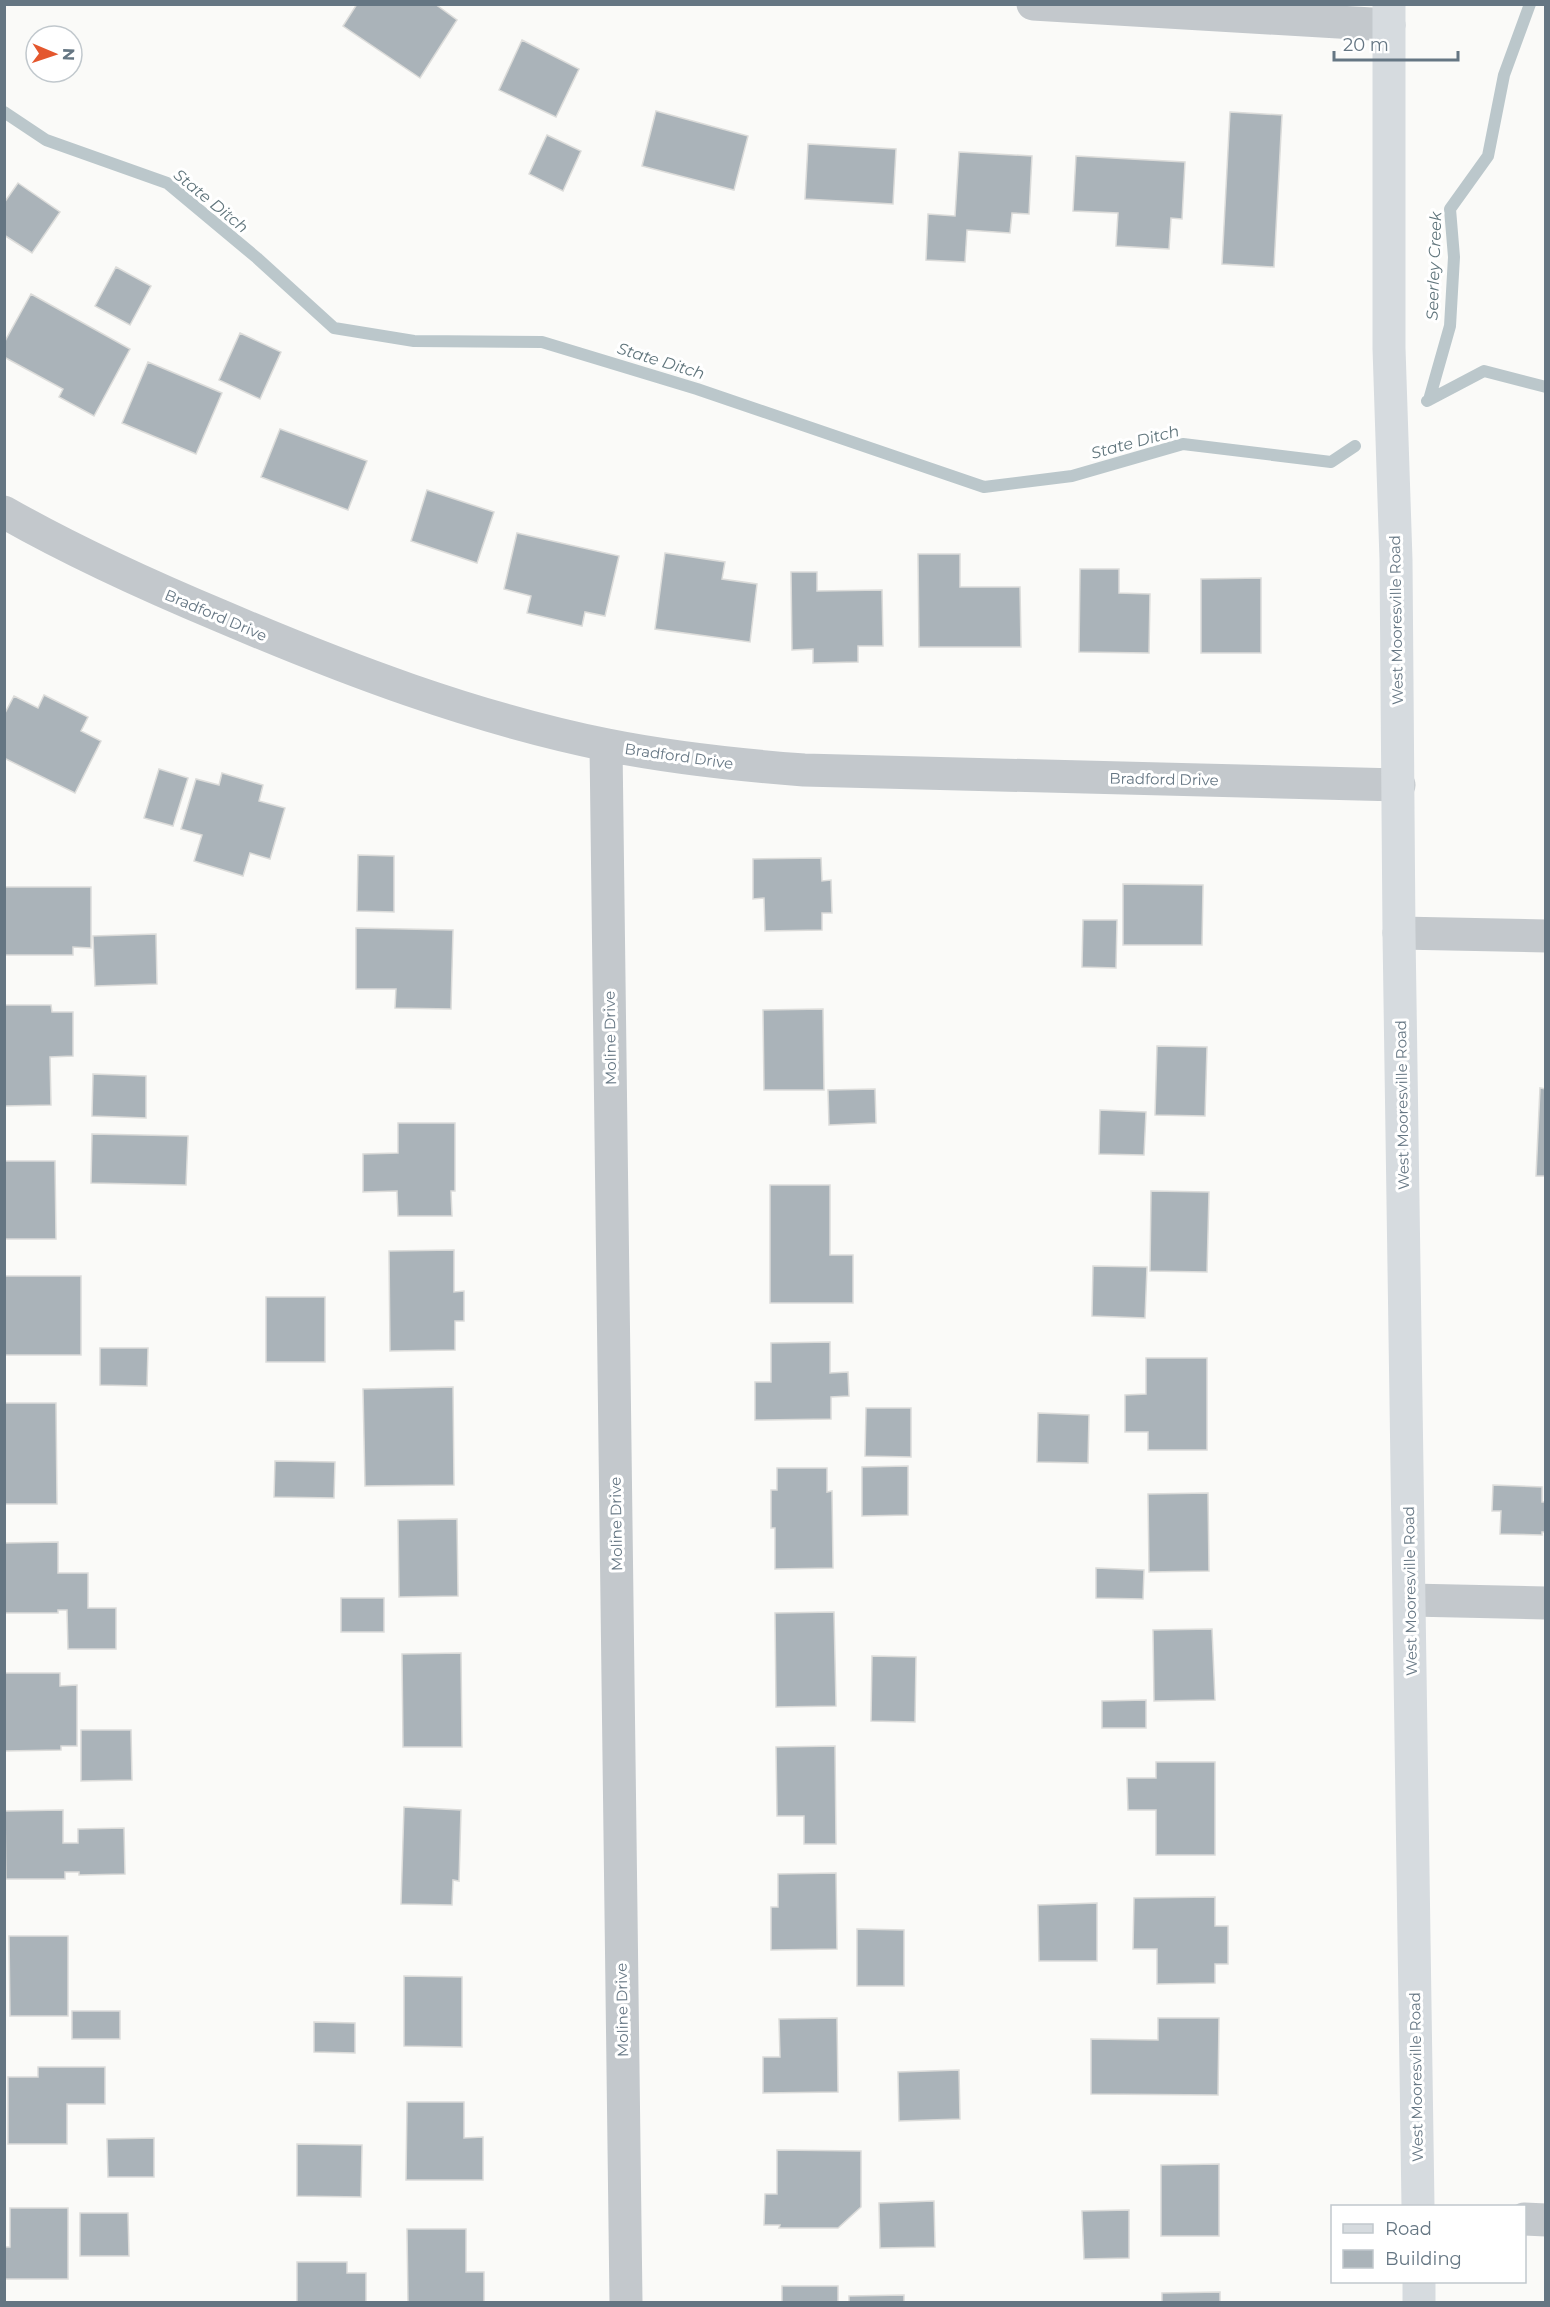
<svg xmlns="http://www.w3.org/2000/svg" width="1550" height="2307" viewBox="0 0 1550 2307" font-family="Montserrat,sans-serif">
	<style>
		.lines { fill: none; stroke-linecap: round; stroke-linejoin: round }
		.stream { stroke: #bbc7cb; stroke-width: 12 }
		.building { fill: #aab3b9; stroke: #dcdcda; stroke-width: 1.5 }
		.minor { stroke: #c3c8cc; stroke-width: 33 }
		.secondary { stroke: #d6dbdf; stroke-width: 33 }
		.labels { text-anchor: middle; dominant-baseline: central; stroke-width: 6; stroke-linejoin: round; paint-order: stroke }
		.street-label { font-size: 15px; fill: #657683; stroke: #fff }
		.water-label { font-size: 16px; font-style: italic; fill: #60757c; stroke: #fff }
	</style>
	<rect width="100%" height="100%" fill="#fafaf8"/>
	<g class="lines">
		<path class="stream" d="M 4,112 L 46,140 L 167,183 L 257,258 L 334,328 L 414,341 L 542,342 L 697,389 L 984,487 L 1072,476 L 1183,444 L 1331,462 L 1355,446
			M 1429,400 L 1450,326 L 1454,257 L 1450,209 L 1488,156 L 1504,75 L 1530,4
			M 1427,401 L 1484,371 L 1546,387"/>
	</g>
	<path class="building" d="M 357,4 L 435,4 L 457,20 L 420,78 L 343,26 Z
		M 522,40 L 579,69 L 556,117 L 499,90 Z
		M 656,111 L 748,136 L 734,190 L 642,166 Z
		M 1230,112 L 1282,115 L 1274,267 L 1222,264 Z
		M 547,135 L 581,151 L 563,191 L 529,174 Z
		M 808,144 L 896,149 L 893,204 L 805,199 Z
		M 959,152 L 1032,156 L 1029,214 L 1012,213 L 1010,233 L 967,230 L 965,262 L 926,260 L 928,214 L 955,216 Z
		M 1076,156 L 1185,162 L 1182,219 L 1171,218 L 1169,249 L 1116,246 L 1118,213 L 1073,211 Z
		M 18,183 L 60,212 L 32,253 L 4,235 L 4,203 Z
		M 116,267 L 151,286 L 130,325 L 95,306 Z
		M 31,294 L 130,349 L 94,416 L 59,397 L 63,389 L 4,357 L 4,343 Z
		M 240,333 L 281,352 L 260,399 L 219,380 Z
		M 148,362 L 222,393 L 196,454 L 122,423 Z
		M 280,429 L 367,461 L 348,510 L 261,477 Z
		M 427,490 L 494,512 L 477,563 L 411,541 Z
		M 517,533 L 619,556 L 605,616 L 585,612 L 582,626 L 527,613 L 531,596 L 504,589 Z
		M 665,553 L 725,562 L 722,579 L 757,584 L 750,642 L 655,629 Z
		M 918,554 L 960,554 L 960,587 L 1020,587 L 1021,647 L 919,647 Z
		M 1080,569 L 1119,569 L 1119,593 L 1150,594 L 1149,653 L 1079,652 Z
		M 791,572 L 817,572 L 817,591 L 882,590 L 883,646 L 858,646 L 858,662 L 813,663 L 813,649 L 792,650 Z
		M 1261,578 L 1261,653 L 1201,653 L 1201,579 Z
		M 44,695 L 88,717 L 81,731 L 101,741 L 75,793 L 4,758 L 4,715 L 14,696 L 38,708 Z
		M 159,769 L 188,778 L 173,826 L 144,818 Z
		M 222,773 L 263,785 L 259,801 L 285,808 L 270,859 L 250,853 L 243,876 L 194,861 L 202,835 L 181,829 L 196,779 L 219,785 Z
		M 358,855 L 394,856 L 394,912 L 357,911 Z
		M 821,858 L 822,881 L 831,880 L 832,913 L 822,913 L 822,930 L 765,931 L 764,898 L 753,899 L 753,859 Z
		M 1123,884 L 1203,885 L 1202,945 L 1123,945 Z
		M 4,887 L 91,887 L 91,948 L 73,947 L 73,955 L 4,955 Z
		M 1083,920 L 1117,920 L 1116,968 L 1082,967 Z
		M 356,928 L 453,930 L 451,1009 L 395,1008 L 396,989 L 356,989 Z
		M 156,934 L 157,984 L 95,986 L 93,936 Z
		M 4,1005 L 51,1005 L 52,1012 L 73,1012 L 73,1056 L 50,1057 L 51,1105 L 4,1106 Z
		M 823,1009 L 824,1090 L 764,1090 L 763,1010 Z
		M 1157,1046 L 1207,1047 L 1205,1116 L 1155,1115 Z
		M 93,1074 L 146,1076 L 146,1118 L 92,1116 Z
		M 1540,1088 L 1546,1089 L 1546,1176 L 1536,1176 Z
		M 875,1089 L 876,1123 L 829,1125 L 828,1090 Z
		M 1100,1110 L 1146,1112 L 1144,1155 L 1099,1154 Z
		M 398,1123 L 455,1123 L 455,1191 L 451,1191 L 452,1216 L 398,1216 L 397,1191 L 363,1192 L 363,1154 L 398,1153 Z
		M 92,1134 L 188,1136 L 186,1185 L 91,1183 Z
		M 4,1161 L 55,1161 L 56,1239 L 4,1239 Z
		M 770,1185 L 830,1185 L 830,1255 L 853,1255 L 853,1303 L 770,1303 Z
		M 1151,1191 L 1209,1192 L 1207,1272 L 1150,1271 Z
		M 454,1250 L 454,1292 L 464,1291 L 464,1321 L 455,1321 L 455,1350 L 390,1351 L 389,1251 Z
		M 1093,1266 L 1147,1267 L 1145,1318 L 1092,1316 Z
		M 4,1276 L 81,1276 L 81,1355 L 4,1355 Z
		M 266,1297 L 325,1297 L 325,1362 L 266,1362 Z
		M 830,1342 L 830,1373 L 848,1372 L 849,1396 L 831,1397 L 831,1419 L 755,1420 L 755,1382 L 771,1382 L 771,1343 Z
		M 100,1348 L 148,1348 L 147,1386 L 100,1385 Z
		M 1146,1358 L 1207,1358 L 1207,1450 L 1148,1450 L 1148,1432 L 1125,1432 L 1125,1395 L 1146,1394 Z
		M 453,1387 L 454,1485 L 365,1486 L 363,1389 Z
		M 4,1403 L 56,1403 L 57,1504 L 4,1504 Z
		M 866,1408 L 911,1408 L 911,1457 L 865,1456 Z
		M 1038,1413 L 1089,1415 L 1088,1463 L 1037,1462 Z
		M 275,1461 L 335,1462 L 334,1498 L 274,1497 Z
		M 908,1466 L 908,1515 L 862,1516 L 862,1467 Z
		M 777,1468 L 827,1468 L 827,1492 L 832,1491 L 833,1568 L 775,1569 L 775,1528 L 771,1528 L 771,1490 L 777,1490 Z
		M 1493,1485 L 1542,1487 L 1542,1502 L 1546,1502 L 1546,1532 L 1542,1532 L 1542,1535 L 1500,1534 L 1501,1511 L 1492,1511 Z
		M 1208,1493 L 1209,1571 L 1149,1572 L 1148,1494 Z
		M 457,1519 L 458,1596 L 399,1597 L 398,1520 Z
		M 58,1542 L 58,1573 L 88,1573 L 88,1608 L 116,1608 L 116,1649 L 68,1649 L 67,1610 L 58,1610 L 58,1613 L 4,1613 L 4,1543 Z
		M 1096,1568 L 1144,1570 L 1143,1599 L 1096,1598 Z
		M 341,1598 L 384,1598 L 384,1632 L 341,1632 Z
		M 834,1612 L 836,1706 L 776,1707 L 775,1613 Z
		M 1212,1629 L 1215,1700 L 1154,1701 L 1153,1630 Z
		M 461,1653 L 462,1747 L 403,1747 L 402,1654 Z
		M 872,1656 L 916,1657 L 915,1722 L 871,1721 Z
		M 4,1673 L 60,1673 L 60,1686 L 77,1685 L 77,1746 L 61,1746 L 61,1750 L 4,1751 Z
		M 1146,1700 L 1146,1728 L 1102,1728 L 1102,1701 Z
		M 81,1730 L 131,1730 L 132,1780 L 81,1781 Z
		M 835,1746 L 836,1844 L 804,1844 L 804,1816 L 777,1816 L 776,1747 Z
		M 1156,1762 L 1215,1762 L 1215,1855 L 1156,1855 L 1156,1810 L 1128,1810 L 1127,1778 L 1156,1778 Z
		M 404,1807 L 461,1810 L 459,1881 L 453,1880 L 452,1905 L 401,1904 Z
		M 63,1810 L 63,1843 L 78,1843 L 78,1829 L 124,1828 L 125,1874 L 79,1875 L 79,1872 L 65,1872 L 65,1879 L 6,1879 L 5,1811 Z
		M 836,1873 L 837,1949 L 771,1950 L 771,1907 L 778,1907 L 778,1874 Z
		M 1215,1897 L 1215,1926 L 1228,1926 L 1228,1964 L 1215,1964 L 1215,1983 L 1157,1984 L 1157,1949 L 1133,1949 L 1134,1898 Z
		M 1097,1903 L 1097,1961 L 1039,1961 L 1038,1905 Z
		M 857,1929 L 904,1930 L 904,1986 L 857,1986 Z
		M 9,1936 L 68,1936 L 68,2016 L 10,2016 Z
		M 404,1976 L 462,1977 L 462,2047 L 404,2046 Z
		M 72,2011 L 120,2011 L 120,2039 L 72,2039 Z
		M 837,2018 L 838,2092 L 763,2093 L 763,2057 L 780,2057 L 779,2019 Z
		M 1158,2018 L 1219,2018 L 1218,2095 L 1091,2094 L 1091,2039 L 1158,2040 Z
		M 314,2022 L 355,2023 L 355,2053 L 314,2052 Z
		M 38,2067 L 105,2067 L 105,2104 L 67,2104 L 67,2144 L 8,2144 L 8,2077 L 38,2077 Z
		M 959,2070 L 960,2119 L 899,2121 L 898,2072 Z
		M 407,2102 L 464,2102 L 464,2138 L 483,2137 L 483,2180 L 406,2180 Z
		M 154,2138 L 154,2177 L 108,2177 L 107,2139 Z
		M 297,2144 L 362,2145 L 361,2197 L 297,2196 Z
		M 777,2150 L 861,2151 L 861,2207 L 838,2228 L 779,2228 L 780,2225 L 764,2225 L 765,2194 L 777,2194 Z
		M 1219,2164 L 1219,2236 L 1161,2236 L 1161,2165 Z
		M 934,2201 L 935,2247 L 880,2248 L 879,2203 Z
		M 10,2208 L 68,2208 L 68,2279 L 4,2279 L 4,2247 L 10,2247 Z
		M 1129,2210 L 1129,2258 L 1084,2259 L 1082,2211 Z
		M 80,2213 L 128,2213 L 129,2256 L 80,2256 Z
		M 407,2229 L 466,2229 L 466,2272 L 484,2272 L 484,2302 L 408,2302 Z
		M 297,2262 L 347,2262 L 347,2273 L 366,2273 L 366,2302 L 297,2302 Z
		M 782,2286 L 838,2286 L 838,2302 L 782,2302 Z
		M 1220,2292 L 1220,2302 L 1162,2302 L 1162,2293 Z
		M 904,2295 L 904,2302 L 849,2302 L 849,2296 Z"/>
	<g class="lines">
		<path class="minor" d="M 1033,4 L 1389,25
			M 4,512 C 74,552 147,585 221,616 C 345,669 474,718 607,745 C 672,758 738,765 804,770 L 1399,785
			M 606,745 L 626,2302
			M 1399,933 L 1546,936
			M 1410,1600 L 1546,1603
			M 1524,2219 L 1546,2220"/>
		<path class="secondary" d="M 1389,4 L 1389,348 L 1396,560 L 1399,933 L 1418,2206
			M 1419,2282 L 1419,2302"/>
	</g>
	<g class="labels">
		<g class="street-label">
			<text transform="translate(216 615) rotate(23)">Bradford Drive</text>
			<text transform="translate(1396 620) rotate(-91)">West Mooresville Road</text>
			<text transform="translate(679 756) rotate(8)">Bradford Drive</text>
			<text transform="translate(1164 779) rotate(1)">Bradford Drive</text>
			<text transform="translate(610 1038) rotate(-91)">Moline Drive</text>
			<text transform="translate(1402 1105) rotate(-91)">West Mooresville Road</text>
			<text transform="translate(616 1524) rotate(-91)">Moline Drive</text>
			<text transform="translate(1410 1591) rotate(-91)">West Mooresville Road</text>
			<text transform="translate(622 2010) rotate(-91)">Moline Drive</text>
			<text transform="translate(1416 2077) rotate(-91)">West Mooresville Road</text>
		</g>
		<g class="water-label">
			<text transform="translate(211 201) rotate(39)">State Ditch</text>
			<text transform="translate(1434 266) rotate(-88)">Seerley Creek</text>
			<text transform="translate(661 361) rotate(17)">State Ditch</text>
			<text transform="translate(1135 442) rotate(-15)">State Ditch</text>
		</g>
	</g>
	<rect width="1550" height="2307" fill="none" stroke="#657683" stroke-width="12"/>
	<rect x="1331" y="2205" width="195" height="78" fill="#ffffff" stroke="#c1c8cd" stroke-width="1.5"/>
	<rect x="1343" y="2224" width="30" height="9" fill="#d6dbdf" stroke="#c1c8cd" stroke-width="1.5"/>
	<text x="1385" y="2235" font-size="18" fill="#657683">Road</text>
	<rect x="1343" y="2250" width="30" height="18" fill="#aab3b9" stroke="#c1c8cd" stroke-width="1.5"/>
	<text x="1385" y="2265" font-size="18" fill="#657683">Building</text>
	<g transform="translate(54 54) rotate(92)"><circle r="28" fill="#ffffff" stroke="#c1c8cd" stroke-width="1.5"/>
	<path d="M0-4.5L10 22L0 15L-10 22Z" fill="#e4572e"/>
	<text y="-9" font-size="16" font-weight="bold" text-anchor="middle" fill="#657683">N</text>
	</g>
	<path d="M1334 51v9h124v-9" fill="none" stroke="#657683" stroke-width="3"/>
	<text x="1343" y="51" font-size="18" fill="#657683" stroke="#ffffff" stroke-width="4.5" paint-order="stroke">20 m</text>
</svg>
